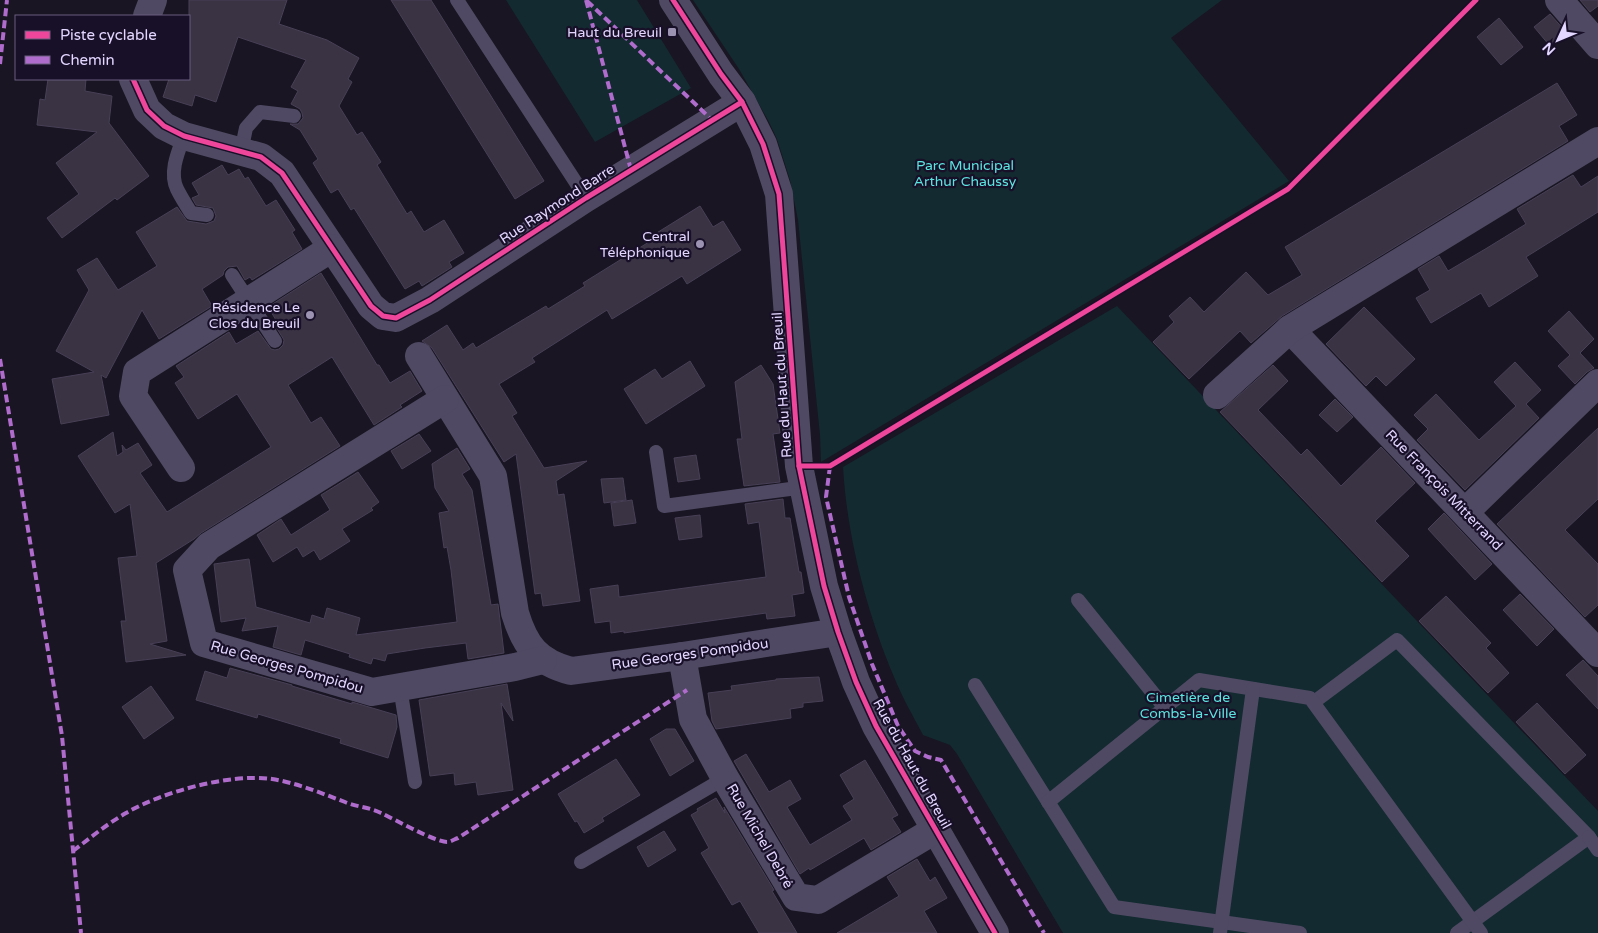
<svg xmlns="http://www.w3.org/2000/svg" width="1598" height="933" font-family="'Varela Round',sans-serif">
  <rect width="100%" height="100%" fill="#191522"/>
  <g fill="#122a30">
    <polygon points="506,0 637,0 691,88 595,142"/>
    <polygon points="693,0 1222,0 1171,38 1289,181 821,462 820,435 798,220 790,180 777,139 768,120 739,69"/>
    <path d="M1117,306L1598,811V933H1063L957,754L950,745L923,735C913,716 902,697 894,677C867,613 847,537 843,467Z"/>
  </g>
  <g fill="#393344" stroke="#484056">
    <polygon points="189,0 287,0 279,24 327,40 359,58 348,79 352,82 339,106 357,135 362,132 381,162 377,165 407,214 411,211 424,232 444,220 464,253 449,262 452,267 422,286 419,281 405,289 354,208 351,210 338,189 331,193 313,163 318,159 300,130 290,124 298,124 303,118 302,113 300,109 291,104 298,91 291,87 306,60 238,37 216,102 195,95 192,106 163,97 169,79 189,79"/>
    <polygon points="391,0 431,0 544,181 515,199"/>
    <polygon points="1580,0 1598,0 1598,6 1590,12"/>
    <polygon points="1550,14 1566,32 1550,46 1534,27"/>
    <polygon points="1499,18 1523,47 1501,65 1477,37"/>
    <polygon points="48,79 86,79 85,91 112,96 109,123 149,176 117,200 115,198 62,238 47,218 79,194 56,163 97,132 37,125 40,99 45,100"/>
    <polygon points="1557,83 1577,115 1559,126 1568,141 1282,316 1251,343 1240,331 1189,379 1153,342 1174,322 1169,316 1190,297 1204,312 1246,272 1268,295 1302,275 1285,247"/>
    <polygon points="222,165 228,175 239,169 245,179 248,177 266,206 276,200 295,230 292,232 302,249 252,280 250,277 245,280 237,266 228,267 224,271 223,275 202,289 212,306 159,339 142,310 106,378 101,375 109,415 61,424 52,379 94,372 56,351 89,290 77,270 97,258 118,290 157,266 136,232 177,207 187,221 206,224 214,221 216,216 213,208 196,205 192,198 199,195 192,183"/>
    <polygon points="1573,175 1581,187 1598,176 1598,212 1526,257 1538,276 1489,307 1481,293 1431,323 1416,298 1430,290 1418,269 1439,256 1448,271 1487,248 1526,224 1517,209"/>
    <polygon points="700,206 713,227 723,221 741,250 687,284 682,276 612,319 607,310 532,358 535,362 499,384 517,413 512,416 544,468 587,461 556,481 558,495 564,494 580,601 543,606 541,593 535,594 516,454 504,462 432,348 422,341 447,325 463,350 473,343 476,348 546,306 548,309 585,286 583,283 657,237 655,234"/>
    <polygon points="321,273 377,365 379,365 390,383 410,371 422,391 400,405 402,407 374,425 332,357 288,385 311,423 321,417 340,446 201,533 194,539 156,563 167,641 150,644 186,655 126,662 121,621 126,621 118,558 137,556 130,504 115,513 78,456 113,432 117,456 123,452 122,445 126,450 138,443 152,465 140,473 167,512 271,447 237,394 198,419 175,383 184,377 176,366 229,332 236,344 258,331 271,349 275,350 279,349 283,345 284,340 273,322 276,320 268,307"/>
    <polygon points="1364,307 1415,359 1386,386 1376,376 1366,386 1326,344"/>
    <polygon points="1569,311 1594,339 1580,353 1594,368 1587,372 1575,384 1558,366 1570,355 1548,331"/>
    <polygon points="690,361 705,386 646,424 624,389 655,369 662,379"/>
    <polygon points="1515,362 1541,390 1526,404 1539,418 1465,490 1417,440 1428,429 1414,415 1436,394 1479,440 1516,406 1494,382"/>
    <polygon points="761,365 773,384 780,433 773,434 780,482 744,486 737,439 742,439 735,382"/>
    <polygon points="1273,365 1288,381 1258,410 1301,455 1307,449 1341,486 1381,447 1415,483 1375,521 1409,556 1382,582 1220,412"/>
    <polygon points="1335,399 1353,417 1337,432 1319,415"/>
    <polygon points="1598,428 1598,499 1565,530 1598,564 1598,605 1585,617 1497,524"/>
    <polygon points="419,434 431,451 402,469 391,451"/>
    <polygon points="457,448 470,469 462,474 472,490 491,605 498,604 504,653 468,659 466,643 425,648 387,654 385,661 373,658 371,664 349,657 350,654 305,640 301,655 273,647 278,626 242,631 246,618 221,622 214,564 249,559 256,607 310,623 312,615 324,619 327,608 360,618 356,635 457,622 451,570 447,547 444,548 439,513 449,511 435,488 432,464"/>
    <polygon points="696,455 700,479 678,482 674,458"/>
    <polygon points="358,472 379,502 371,508 373,510 342,529 350,541 320,560 314,550 303,557 297,547 273,562 257,535 281,519 291,535 330,510 321,495"/>
    <polygon points="623,478 626,500 604,503 601,479"/>
    <polygon points="783,499 785,518 790,518 799,572 801,572 804,593 792,595 795,616 767,619 766,613 624,633 624,631 611,633 610,621 595,623 590,589 618,585 619,597 766,577 759,522 748,524 745,504"/>
    <polygon points="632,500 636,523 614,526 611,503"/>
    <polygon points="1444,513 1492,564 1475,580 1428,529"/>
    <polygon points="700,515 702,537 679,540 675,518"/>
    <polygon points="1520,594 1554,629 1537,646 1503,610"/>
    <polygon points="1446,596 1491,643 1486,648 1509,673 1488,693 1419,621"/>
    <polygon points="1583,660 1598,676 1598,709 1566,675"/>
    <polygon points="230,668 292,685 292,686 352,704 352,702 396,715 397,727 388,758 340,743 341,739 258,714 257,718 196,700 205,671 227,678"/>
    <polygon points="819,677 823,701 803,703 803,707 790,709 791,718 716,729 712,721 708,693 732,690 731,686 776,680 776,679"/>
    <polygon points="507,684 513,721 501,703 513,790 478,795 476,782 455,785 454,773 430,776 419,700"/>
    <polygon points="151,686 174,718 144,739 122,707"/>
    <polygon points="1537,703 1586,755 1565,774 1516,722"/>
    <polygon points="666,729 675,729 694,761 670,776 650,739"/>
    <polygon points="746,754 769,792 790,780 801,799 787,807 810,845 852,820 843,806 854,799 840,775 865,760 898,815 892,818 901,832 871,850 864,838 810,870 809,868 800,874 734,761"/>
    <polygon points="616,759 640,795 602,818 604,821 584,833 577,821 575,822 558,794"/>
    <polygon points="716,798 725,813 724,807 774,890 772,891 797,933 759,933 740,901 732,905 701,853 709,848 691,815 698,811 697,809"/>
    <polygon points="664,831 676,850 648,867 637,847"/>
    <polygon points="917,859 930,881 935,877 947,898 924,911 937,933 837,933 899,896 887,877"/>
  </g>
  <g fill="none" stroke-linecap="round" stroke-linejoin="round">
    <g stroke="#4f4963" stroke-width="14">
      <polyline points="457,0 586,198"/>
      <path d="M184,136C178,152 169,172 177,189C181,197 186,205 191,213L207,215"/>
      <polyline points="241,152 246,128 260,112 294,116"/>
      <polyline points="232,275 275,341"/>
      <polyline points="656,452 664,506 805,487"/>
      <polyline points="1078,600 1165,708"/>
      <polyline points="975,685 1114,907 1300,933"/>
      <polyline points="400,687 415,782"/>
      <polyline points="1314,702 1397,640 1589,837 1457,933"/>
      <polyline points="1048,802 1199,680 1310,698 1481,933"/>
      <polyline points="1589,837 1598,850"/>
      <polyline points="581,862 725,778"/>
      <polyline points="1220,933 1253,689"/>
    </g>
    <g stroke="#4f4963" stroke-width="28">
      <polyline points="673,0 721,74 742,102 763,144 779,194 799,466 824,586 838,632 856,682 876,726 995,933"/>
      <polyline points="1559,0 1598,45"/>
      <polyline points="147,16 153,0"/>
      <polyline points="133,79 147,110 164,126 184,136 261,157 282,173 371,306 383,316 396,318 430,300 586,198 742,102"/>
      <polyline points="1290,329 1598,653"/>
      <path d="M419,356L493,476L515,613C525,646 537,662 571,671L682,656L838,632"/>
      <polyline points="1217,395 1290,329 1598,141"/>
      <polyline points="445,399 209,546 187,570 204,643 372,692 515,667 543,660"/>
      <polyline points="181,468 133,396 137,372 332,248"/>
      <polyline points="1465,512 1598,383"/>
      <polyline points="682,656 693,719 725,778 796,897 818,900 935,830"/>
    </g>
    <g stroke="#b06ccc" stroke-width="4" stroke-dasharray="8 4" stroke-linecap="butt">
      <polyline points="586,0 631,170"/>
      <polyline points="587,1 712,120"/>
      <polyline points="0,64 7,0"/>
      <polyline points="0,359 62,736 81,933"/>
      <polyline points="830,466 826,497 849,597 872,664 898,726 915,751 928,757 941,760 1044,933"/>
      <path d="M73,851C90,838 107,824 126,813C162,792 230,773 272,779C297,783 321,793 345,802C357,807 369,807 381,813C394,819 435,842 447,842C450,842 455,839 458,838L687,690"/>
    </g>
    <g stroke="#180f28" stroke-width="8">
      <g id="cycleway">
        <polyline points="673,0 721,74 742,102 763,144 779,194 799,466 824,586 838,632 856,682 876,726 995,933"/>
        <polyline points="133,79 147,110 164,126 184,136 261,157 282,173 371,306 383,316 396,318 430,300 586,198 742,102"/>
        <polyline points="799,466 830,466 1288,189 1476,0"/>
      </g>
    </g>
    <use href="#cycleway" stroke="#ed469a" stroke-width="5"/>
  </g>
  <g fill="#9c92b2" stroke="#180f28" stroke-width="2">
    <rect x="667" y="27" width="10" height="10" rx="2.5"/>
    <circle cx="700" cy="244" r="5"/>
    <circle cx="310" cy="315" r="5"/>
  </g>
  <g text-anchor="middle" dominant-baseline="central" stroke-width="4.5" stroke-linejoin="round" paint-order="stroke">
    <g font-size="14" fill="#e3d6ff" stroke="#180f28" text-anchor="end">
      <text x="662" y="32">Haut du Breuil</text>
      <text x="690" y="236">Central<tspan x="690" dy="16">Téléphonique</tspan></text>
      <text x="300" y="307">Résidence Le<tspan x="300" dy="16">Clos du Breuil</tspan></text>
    </g>
    <g font-size="14" fill="#5be5e0" stroke="#180f28">
      <text x="965" y="165">Parc Municipal<tspan x="965" dy="16">Arthur Chaussy</tspan></text>
      <text x="1188" y="697">Cimetière de<tspan x="1188" dy="16">Combs-la-Ville</tspan></text>
    </g>
    <g font-size="14" fill="#e3d6ff" stroke="#180f28">
      <text transform="translate(557 204) rotate(-33)">Rue Raymond Barre</text>
      <text transform="translate(782 385) rotate(-94)">Rue du Haut du Breuil</text>
      <text transform="translate(1444 490) rotate(46)">Rue François Mitterrand</text>
      <text transform="translate(690 654) rotate(-8)">Rue Georges Pompidou</text>
      <text transform="translate(287 667) rotate(16)">Rue Georges Pompidou</text>
      <text transform="translate(912 764) rotate(61)">Rue du Haut du Breuil</text>
      <text transform="translate(760 836) rotate(60)">Rue Michel Debré</text>
    </g>
  </g>
  <rect x="15" y="15" width="175" height="65" fill="#180f28" stroke="#695f7e"/>
  <rect x="25" y="31" width="25" height="8" fill="#ed469a" stroke="#695f7e"/>
  <text x="60" y="40" font-size="15" fill="#e3d6ff">Piste cyclable</text>
  <rect x="25" y="56" width="25" height="8" fill="#b06ccc" stroke="#695f7e"/>
  <text x="60" y="65" font-size="15" fill="#e3d6ff">Chemin</text>
  <g transform="translate(1558 40) rotate(226)" stroke="#180f28" stroke-width="4" paint-order="stroke">
  <path d="M0-4L9 19L0 12L-9 19Z" fill="#e3d6ff"/>
  <text y="-8" font-size="14" font-weight="bold" text-anchor="middle" fill="#e3d6ff">N</text>
  </g>
</svg>
